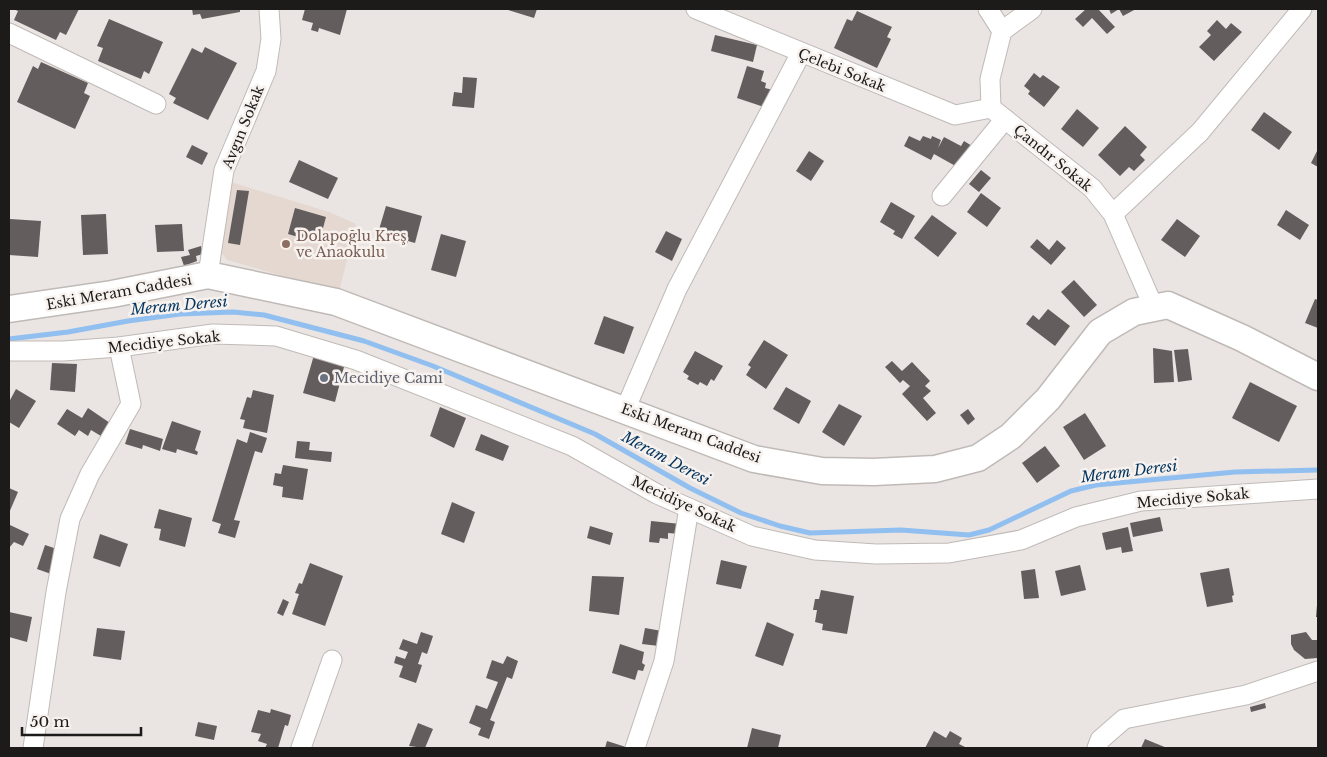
<svg xmlns="http://www.w3.org/2000/svg" width="1327" height="757" font-family="'Libre Baskerville',serif">
  <rect width="100%" height="100%" fill="#eae5e2"/>
  <polygon fill="#e5d8d1" points="231,182 329,212 356,224 339,292 227,260 220,251"/>
  <g fill="none" stroke-linecap="round" stroke-linejoin="round">
    <polyline stroke="#91bfef" stroke-width="5" points="9,339 68,332 128,321 180,314 233,312 264,315 364,341 433,366 595,434 690,488 741,513 780,526 810,533 901,530 969,535 989,530 1071,491 1096,485 1235,472 1318,470"/>
  </g>
  <g fill="#635d5d">
    <polygon points="13,9 79,9 66,35 60,32 56,40 14,20 18,11"/>
    <polygon points="192,9 240,9 240,12 202,19 200,14 193,15"/>
    <polygon points="305,9 347,9 340,35 319,28 318,32 311,30 313,23 302,20"/>
    <polygon points="505,9 537,9 534,18"/>
    <polygon points="1086,9 1098,9 1115,27 1107,34 1092,18 1083,27 1075,19"/>
    <polygon points="1109,9 1136,9 1123,16 1119,9 1111,14"/>
    <polygon points="857,11 892,27 887,37 891,39 877,68 834,48 847,19 852,21"/>
    <polygon points="109,19 163,42 149,74 144,71 141,79 98,61 103,48 97,46"/>
    <polygon points="1217,20 1226,29 1231,23 1242,32 1214,61 1199,47 1211,35 1207,31"/>
    <polygon points="715,35 757,45 753,62 711,51"/>
    <polygon points="205,47 237,63 208,120 173,103 176,98 169,94 192,48 202,53"/>
    <polygon points="41,62 88,83 84,93 90,96 75,129 17,102 33,66 38,69"/>
    <polygon points="747,66 764,71 761,81 766,83 765,88 773,90 767,108 737,98"/>
    <polygon points="1034,73 1040,78 1043,75 1060,87 1044,107 1028,94 1030,91 1024,86"/>
    <polygon points="463,77 477,78 474,108 452,106 454,92 462,93"/>
    <polygon points="1077,109 1099,128 1083,147 1061,129"/>
    <polygon points="1264,112 1292,132 1279,150 1251,130"/>
    <polygon points="1125,126 1147,147 1140,155 1145,160 1134,171 1129,167 1120,176 1098,155"/>
    <polygon points="909,136 920,141 923,136 931,139 932,136 941,140 938,148 944,137 961,146 964,141 972,146 959,168 934,154 931,160 904,146"/>
    <polygon points="192,145 208,153 202,165 186,157"/>
    <polygon points="1318,149 1318,167 1311,163"/>
    <polygon points="809,151 824,161 811,181 796,171"/>
    <polygon points="299,160 338,178 328,199 289,182"/>
    <polygon points="981,170 991,178 979,192 969,184"/>
    <polygon points="237,190 249,191 240,245 228,243"/>
    <polygon points="981,193 1001,208 987,227 967,212"/>
    <polygon points="891,202 915,216 902,239 893,234 895,231 880,222"/>
    <polygon points="386,206 422,216 415,243 408,241 407,245 385,239 386,235 378,233"/>
    <polygon points="295,208 326,217 319,243 288,234"/>
    <polygon points="1286,210 1309,225 1300,240 1277,225"/>
    <polygon points="106,214 108,254 83,255 81,215"/>
    <polygon points="932,215 957,233 938,257 914,238"/>
    <polygon points="10,219 41,221 38,257 9,255"/>
    <polygon points="1177,219 1200,236 1185,257 1161,240"/>
    <polygon points="182,224 184,251 157,252 155,225"/>
    <polygon points="666,231 682,239 672,261 655,252"/>
    <polygon points="441,234 466,241 456,277 431,270"/>
    <polygon points="1037,239 1049,250 1057,240 1066,248 1051,265 1030,247"/>
    <polygon points="201,246 203,254 196,256 197,261 184,266 181,257 190,255 188,250"/>
    <polygon points="1074,280 1097,305 1084,317 1061,292"/>
    <polygon points="1315,299 1318,300 1318,328 1305,323"/>
    <polygon points="1048,309 1070,326 1055,346 1026,324 1033,315 1039,320"/>
    <polygon points="604,316 634,327 624,354 594,344"/>
    <polygon points="764,340 788,355 766,389 746,375 751,367 748,365"/>
    <polygon points="1153,348 1172,351 1174,382 1154,383"/>
    <polygon points="1188,349 1192,380 1178,382 1174,350"/>
    <polygon points="695,351 723,366 714,381 711,379 707,386 700,382 698,385 687,379 689,376 683,372"/>
    <polygon points="314,355 345,363 335,402 303,393"/>
    <polygon points="892,361 902,371 912,362 930,381 925,386 931,391 923,398 936,413 927,421 902,394 910,386 903,380 900,383 885,367"/>
    <polygon points="52,363 77,364 75,392 50,390"/>
    <polygon points="1250,382 1297,406 1279,442 1232,418"/>
    <polygon points="786,387 811,401 799,424 773,409"/>
    <polygon points="16,389 36,401 19,428 9,422 9,402"/>
    <polygon points="253,390 274,395 267,433 243,428 245,420 240,419 247,397 251,398"/>
    <polygon points="839,404 862,416 844,446 822,432"/>
    <polygon points="440,407 466,418 454,448 430,436"/>
    <polygon points="88,408 110,423 101,436 91,430 88,436 79,430 75,436 57,424 67,409 82,418"/>
    <polygon points="968,409 975,419 968,425 960,415"/>
    <polygon points="1085,413 1106,446 1084,460 1063,427"/>
    <polygon points="172,421 201,431 195,450 198,452 197,455 177,449 176,453 162,449"/>
    <polygon points="130,429 163,439 160,451 143,445 142,449 125,444"/>
    <polygon points="250,432 267,438 262,453 255,451 234,520 240,521 235,538 218,533 221,524 212,521 237,439 247,443"/>
    <polygon points="481,434 509,446 503,461 475,450"/>
    <polygon points="297,441 310,442 309,450 332,452 331,462 295,458"/>
    <polygon points="1045,446 1060,466 1037,483 1022,463"/>
    <polygon points="283,465 308,469 303,500 282,497 283,487 273,485 275,473 281,474"/>
    <polygon points="9,488 18,492 9,513"/>
    <polygon points="452,502 475,512 464,543 441,534"/>
    <polygon points="159,509 192,518 185,547 159,540 161,529 154,528"/>
    <polygon points="1160,517 1163,531 1133,537 1130,523"/>
    <polygon points="651,521 681,524 680,534 668,533 668,539 660,538 659,543 649,542"/>
    <polygon points="10,525 29,534 23,546 14,542 9,548"/>
    <polygon points="590,526 613,533 610,545 587,538"/>
    <polygon points="1128,527 1133,551 1122,553 1121,547 1106,550 1102,533"/>
    <polygon points="100,534 128,544 120,567 93,558"/>
    <polygon points="45,545 63,551 54,575 37,569"/>
    <polygon points="721,560 747,566 741,589 716,584"/>
    <polygon points="310,563 343,576 325,626 292,614 299,594 295,593 299,583 302,584"/>
    <polygon points="1080,565 1086,590 1061,596 1055,571"/>
    <polygon points="1229,568 1234,595 1232,596 1233,602 1207,607 1200,573"/>
    <polygon points="1035,569 1039,598 1024,599 1021,571"/>
    <polygon points="592,576 624,577 619,615 589,611"/>
    <polygon points="821,590 854,596 847,634 822,630 823,624 815,622 817,610 813,610 815,599 819,599"/>
    <polygon points="283,599 289,602 283,616 277,613"/>
    <polygon points="1317,605 1318,605 1318,617 1316,617"/>
    <polygon points="9,612 32,617 27,642 9,637"/>
    <polygon points="767,622 794,634 783,666 755,656"/>
    <polygon points="97,628 125,631 121,660 93,656"/>
    <polygon points="645,628 662,631 659,646 642,644"/>
    <polygon points="421,632 433,636 427,654 422,652 418,664 422,665 416,683 399,677 403,666 394,663 396,656 405,659 408,652 399,649 403,639 417,644"/>
    <polygon points="1306,632 1312,640 1318,640 1318,658 1305,659 1294,650 1291,644 1291,635"/>
    <polygon points="620,644 644,652 642,663 645,665 643,671 638,670 635,680 612,673"/>
    <polygon points="507,656 518,661 512,679 507,677 490,720 495,722 489,739 478,735 481,728 469,723 476,705 487,709 498,682 486,678 492,660 503,664"/>
    <polygon points="1265,703 1266,708 1251,712 1250,707"/>
    <polygon points="271,709 291,715 288,726 285,725 278,748 265,748 267,744 258,741 261,734 251,732 258,710 270,713"/>
    <polygon points="198,722 217,726 214,740 195,736"/>
    <polygon points="418,723 433,729 425,748 409,746"/>
    <polygon points="752,728 781,735 778,748 747,748"/>
    <polygon points="934,731 946,738 950,731 962,738 959,744 967,748 925,748"/>
    <polygon points="1145,739 1167,748 1141,748"/>
    <polygon points="607,741 629,748 605,748"/>
  </g>
  <g fill="none" stroke-linecap="round" stroke-linejoin="round">
    <g stroke="#c0bab7" stroke-width="21">
      <g id="street">
        <polyline points="696,9 955,115 991,108"/>
        <polyline points="988,9 1002,31 990,79 991,108 1092,188 1113,214 1154,308"/>
        <polyline points="1002,31 1032,9"/>
        <polyline points="9,33 156,104"/>
        <polyline points="942,196 1005,119"/>
        <polyline points="1113,214 1200,132 1302,9"/>
        <polyline points="208,275 224,170 266,71 271,39 269,9"/>
        <polyline points="9,351 63,351 119,347 213,334 276,336 356,360 572,446 657,494 752,536 815,550 876,554 949,553 1021,540 1076,517 1141,501 1318,489"/>
        <polyline points="625,410 677,289 801,53"/>
        <polyline points="33,748 56,592 70,519 90,474 131,404 119,347"/>
        <polyline points="301,748 332,660"/>
        <polyline points="635,748 664,661 689,508"/>
        <polyline points="1097,748 1100,740 1124,719 1246,695 1318,671"/>
      </g>
    </g>
    <g stroke="#c0bab7" stroke-width="29">
      <polyline id="secondary" points="9,309 112,294 208,275 336,302 754,459 822,471 874,472 935,469 978,458 1011,436 1048,399 1100,332 1134,312 1168,305 1242,338 1318,377"/>
    </g>
    <use href="#street" stroke="#fff" stroke-width="19"/>
    <use href="#secondary" stroke="#fff" stroke-width="26"/>
  </g>
  <circle fill="#8d6e63" stroke="#f8f2ef" stroke-width="2" cx="286" cy="244" r="5"/>
  <circle fill="#6b7280" stroke="#f8f2ef" stroke-width="2" cx="324" cy="378" r="5"/>
  <g text-anchor="middle" dominant-baseline="central" stroke-width="5" stroke-linejoin="round" paint-order="stroke">
    <g font-size="14" fill="#1d1b1a" stroke="#f8f2ef">
      <text transform="translate(842 70) rotate(22)">Çelebi Sokak</text>
      <text transform="translate(243 127) rotate(-68)">Avgın Sokak</text>
      <text transform="translate(1053 158) rotate(39)">Çandır Sokak</text>
      <text transform="translate(119 292) rotate(-10)">Eski Meram Caddesi</text>
      <text transform="translate(164 342) rotate(-6)">Mecidiye Sokak</text>
      <text transform="translate(691 433) rotate(20)">Eski Meram Caddesi</text>
      <text transform="translate(1193 498) rotate(-5)">Mecidiye Sokak</text>
      <text transform="translate(684 504) rotate(25)">Mecidiye Sokak</text>
    </g>
    <g font-size="14" fill="#785e54" stroke="#f8f2ef" text-anchor="start">
      <text x="296" y="236">Dolapoğlu Kreş<tspan x="296" dy="16">ve Anaokulu</tspan></text>
    </g>
    <g font-size="14" fill="#5b616d" stroke="#f8f2ef" text-anchor="start">
      <text x="334" y="378">Mecidiye Cami</text>
    </g>
    <g font-size="15" font-style="italic" fill="#00345f" stroke="#f8f2ef">
      <text transform="translate(179 305) rotate(-5)">Meram Deresi</text>
      <text transform="translate(666 458) rotate(28)">Meram Deresi</text>
      <text transform="translate(1129 471) rotate(-7)">Meram Deresi</text>
    </g>
  </g>
  <rect width="1327" height="757" fill="none" stroke="#1d1b1a" stroke-width="20"/>
  <path d="M22 727v8h119v-8" fill="none" stroke="#1d1b1a" stroke-width="2.5"/>
  <text x="30" y="727" font-size="15" fill="#1d1b1a" stroke="#f8f2ef" stroke-width="4" paint-order="stroke">50 m</text>
</svg>
